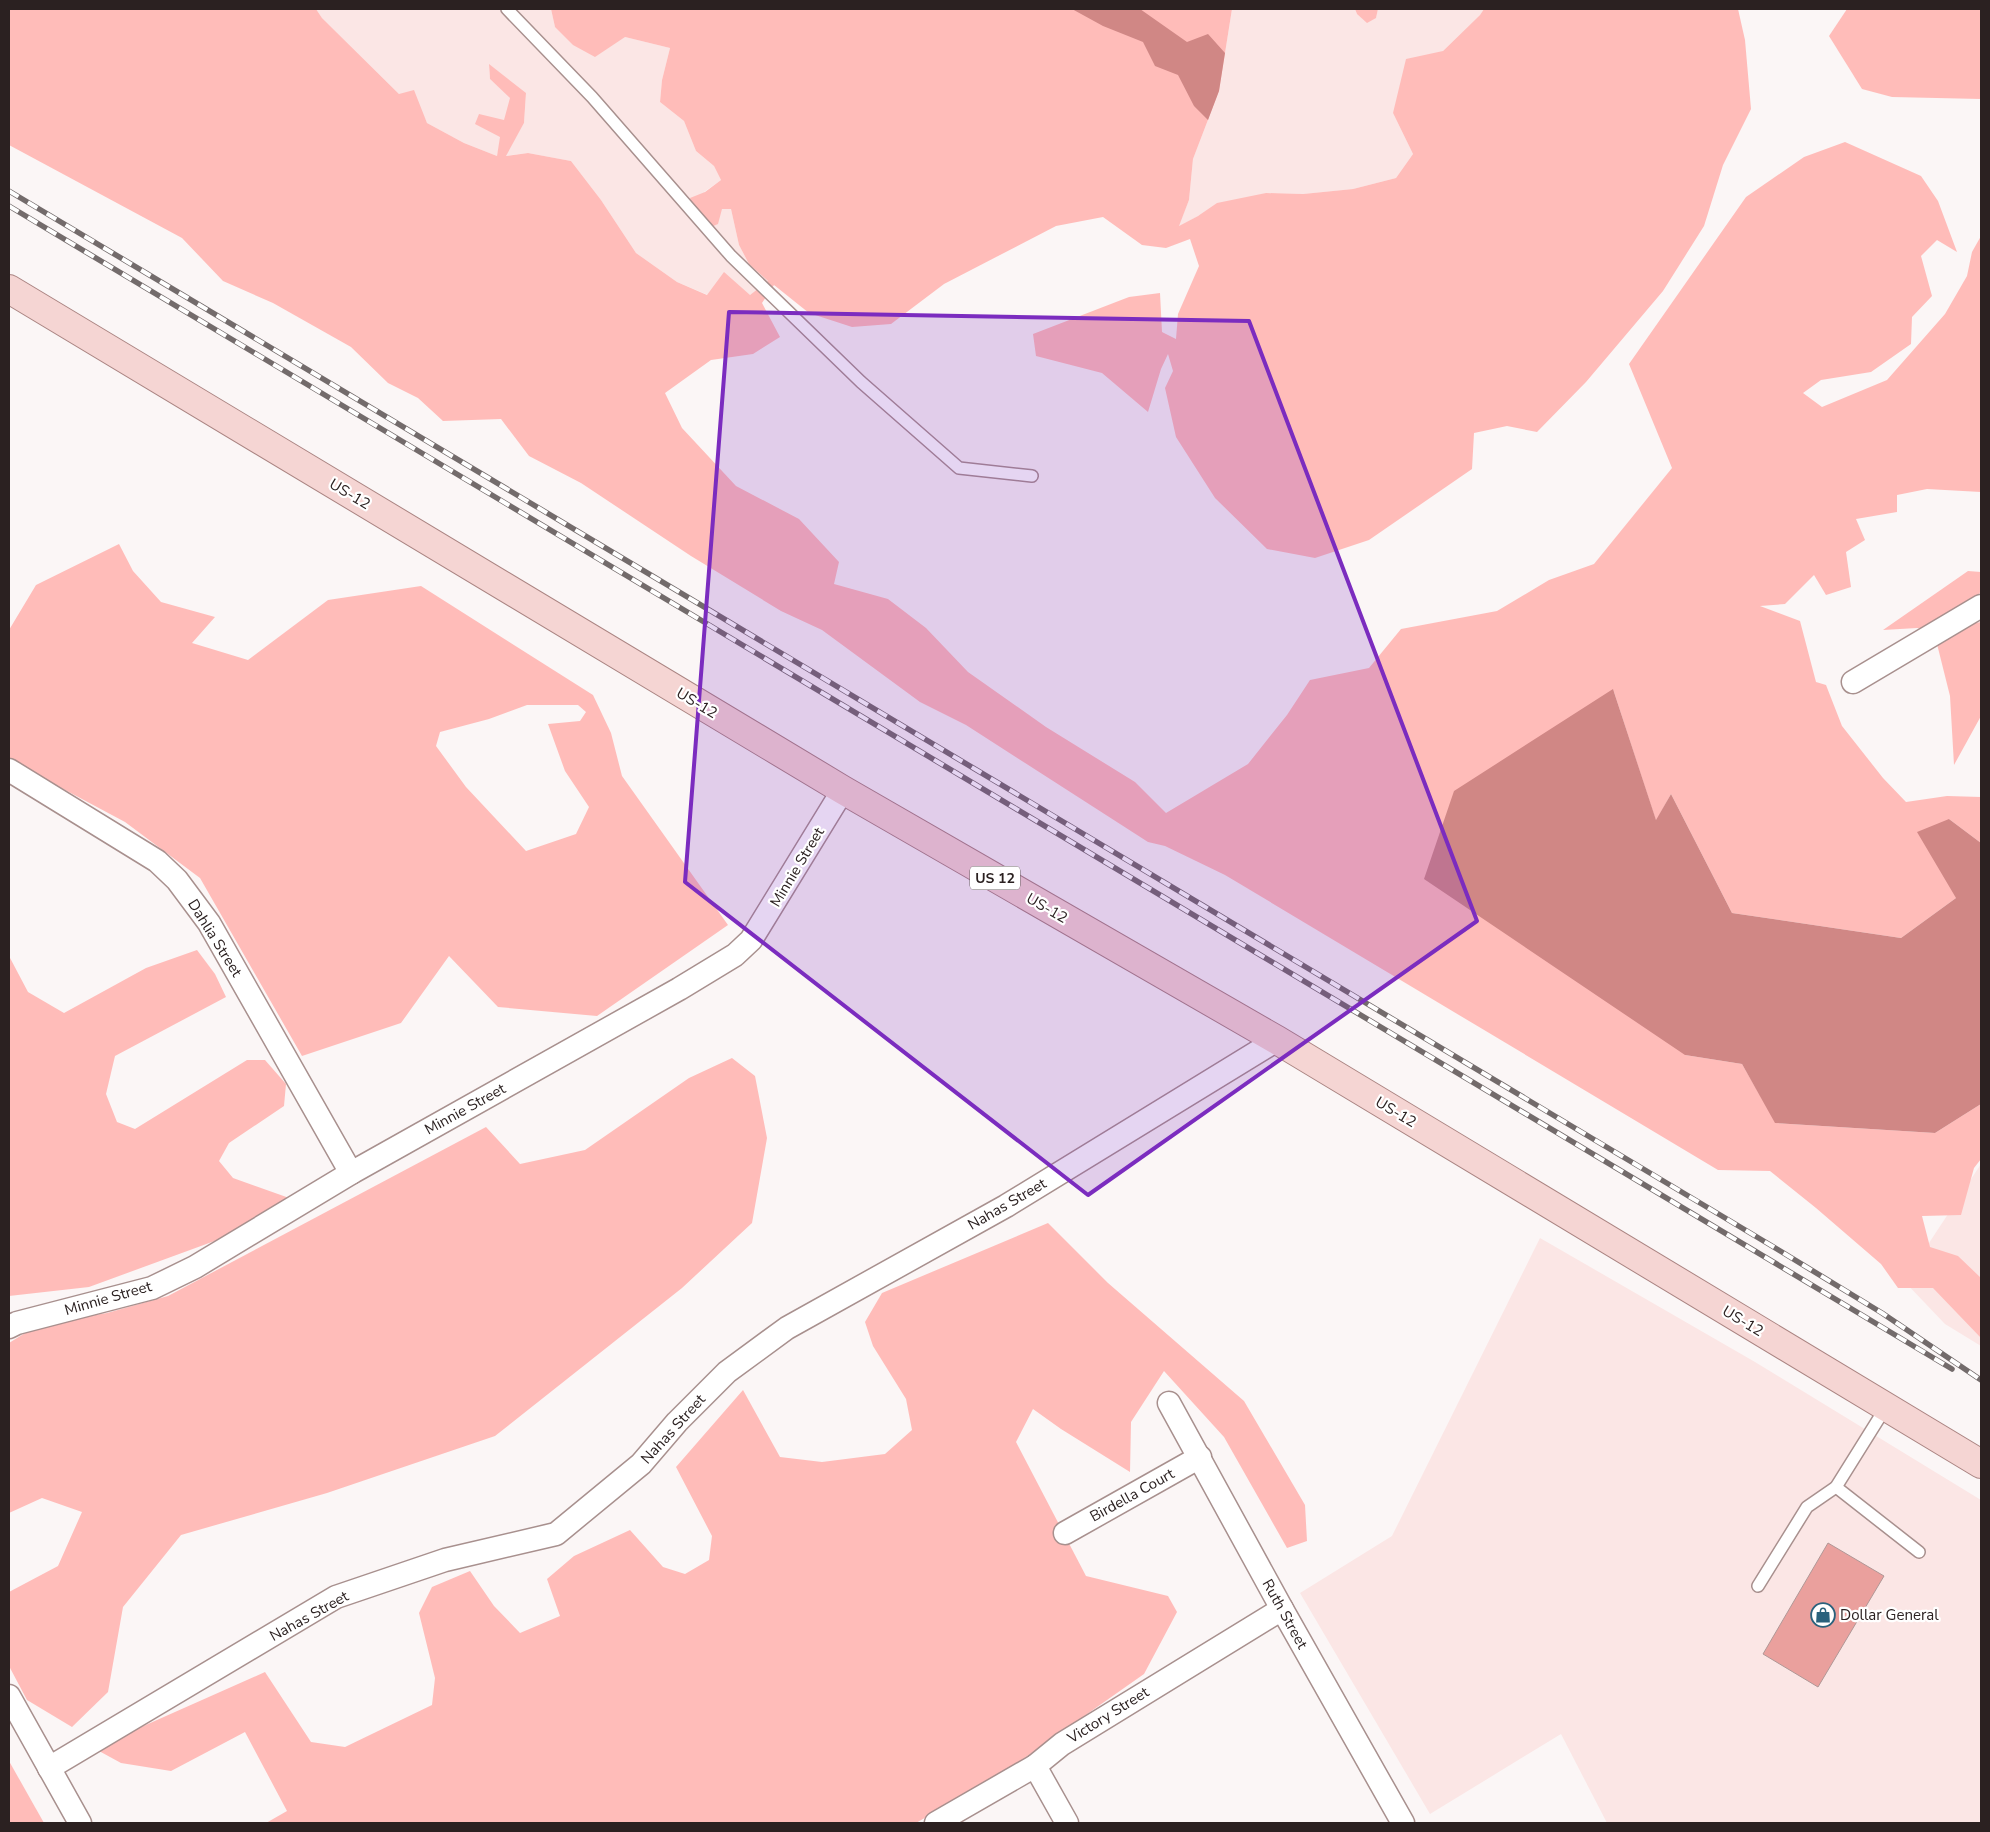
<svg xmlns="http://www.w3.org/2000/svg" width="1990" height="1832" font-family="'Nunito Sans',sans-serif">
  <rect width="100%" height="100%" fill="#fbf6f6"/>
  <g fill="#fbe6e5">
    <polygon points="316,9 551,9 555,27 625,37 670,48 662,80 660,102 684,121 696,151 714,166 721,180 704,192 722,209 731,209 739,245 749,264 768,281 750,295 708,295 677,282 636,253 601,200 571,161 528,153 505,156 524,123 526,94 489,65 490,79 511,97 497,156 464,143 427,123 420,108 399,94 322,18"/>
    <polygon points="1232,9 1355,9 1357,14 1376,18 1378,9 1484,9 1480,15 1443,51 1393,113 1413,154 1396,178 1353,189 1303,194 1266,193 1198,216 1178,227 1189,200 1193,159 1219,91"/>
    <polygon points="1981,1164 1981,1346 1945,1324 1904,1281"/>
    <polygon points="1540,1238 1755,1362 1981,1500 1981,1823 1607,1823 1561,1734 1430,1814 1300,1593 1392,1536"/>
  </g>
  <g fill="#ffbcb9" fill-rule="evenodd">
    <polygon points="9,9 316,9 322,18 399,94 414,90 427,123 464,143 497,156 500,137 475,124 479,114 504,120 510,98 490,79 489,64 526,93 524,123 506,156 528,153 571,161 601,200 636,253 677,282 707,295 724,272 750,295 768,281 749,264 739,245 731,209 722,209 718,224 702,231 690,198 705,192 721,180 714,166 696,151 684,121 660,102 662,80 670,48 625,37 595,57 573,45 555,27 551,9 1232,9 1219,91 1193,159 1189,200 1179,226 1198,216 1217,203 1266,193 1303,194 1353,189 1396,178 1413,154 1393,113 1406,59 1443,51 1480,15 1484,9 1738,9 1745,40 1751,109 1723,165 1704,226 1663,291 1586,382 1537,432 1507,426 1474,433 1472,469 1369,540 1315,558 1267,549 1215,498 1176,437 1165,388 1173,371 1168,354 1161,369 1148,412 1102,373 1036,356 1033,334 1129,297 1160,293 1162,332 1176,339 1178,314 1199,266 1190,239 1166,248 1142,245 1103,217 1056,226 944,284 891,324 852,327 809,313 774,285 762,303 780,337 753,354 711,360 665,393 682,428 736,486 799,519 839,562 834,584 888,599 926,628 968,672 1046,727 1135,782 1166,813 1248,764 1287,715 1310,680 1369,668 1401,629 1497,611 1549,580 1594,564 1672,468 1629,364 1746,197 1804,157 1845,142 1921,176 1938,201 1957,252 1937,240 1921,256 1932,296 1912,317 1911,344 1871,372 1821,380 1803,393 1822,407 1887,380 1945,314 1967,276 1972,252 1981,236 1981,492 1927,489 1897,495 1897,512 1856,519 1865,540 1846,552 1851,587 1826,595 1814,575 1785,604 1760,606 1800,621 1816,682 1826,685 1842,726 1883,778 1906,802 1947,796 1981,797 1981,843 1949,819 1956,898 1901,938 1732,913 1671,794 1656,821 1613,689 1685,1055 1742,1064 1776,1123 1935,1133 1981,1104 1981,1159 1974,1168 1961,1215 1922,1216 1930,1247 1958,1256 1981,1278 1981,1338 1933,1288 1898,1288 1881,1264 1816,1208 1770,1171 1718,1170 1225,875 1165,846 1148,842 966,725 920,702 822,630 781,611 691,556 581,483 529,456 501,419 443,421 418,398 388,383 351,347 273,303 223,281 182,238 9,145"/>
    <polygon points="1355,9 1378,9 1376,18 1367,23 1357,14"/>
    <polygon points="1847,9 1981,9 1981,99 1892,97 1862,89 1829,36"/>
    <path d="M119,544L133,571L161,602L215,617L192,643L248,660L328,600L421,586L593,695L611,733L622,776L728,925L597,1016L498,1007L449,956L401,1023L302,1056L200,878L125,822L9,760V630L36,585ZM527,705H578L586,712L580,721L548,724L565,771L589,807L576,834L526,851L466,787L436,746L440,732L489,719Z"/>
    <polygon points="1968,571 1981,572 1981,591 1958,626 1981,622 1981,716 1954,765 1950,696 1934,632 1917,628 1883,630"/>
    <polygon points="197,950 215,974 226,997 115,1056 106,1094 117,1122 135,1129 247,1060 265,1060 286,1084 284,1106 229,1143 219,1161 233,1178 292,1199 231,1235 89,1287 9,1296 9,956 28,992 64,1013 146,968"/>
    <polygon points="732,1058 755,1076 767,1138 752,1223 682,1288 495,1436 327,1493 181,1535 123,1607 108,1692 72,1727 27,1700 9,1666 9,1592 58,1566 82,1512 42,1498 9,1513 9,1343 38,1325 107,1313 168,1296 486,1127 520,1164 585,1150 689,1078"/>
    <polygon points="1048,1223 1108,1283 1244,1401 1305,1505 1307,1541 1287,1548 1224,1437 1164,1371 1131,1422 1130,1472 1061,1429 1033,1409 1016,1442 1086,1576 1168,1596 1177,1612 1144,1674 1009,1769 916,1823 266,1823 287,1811 245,1732 171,1771 121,1763 99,1751 130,1732 265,1672 311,1742 345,1747 432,1705 435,1678 419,1613 432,1587 470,1571 494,1606 520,1633 560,1616 547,1579 574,1556 630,1530 663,1567 685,1574 709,1560 712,1536 676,1467 743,1390 780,1457 822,1462 885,1454 912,1430 906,1399 873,1346 865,1322 882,1293"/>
    <polygon points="9,1761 44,1823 9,1823"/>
  </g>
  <g fill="#d08785">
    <polygon points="1072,9 1140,9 1187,42 1208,34 1225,53 1219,91 1208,120 1194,106 1178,75 1155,66 1143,42 1103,26"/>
    <polygon points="1613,689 1656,820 1671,794 1732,913 1901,938 1956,898 1917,832 1949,819 1981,843 1981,1104 1935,1133 1775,1123 1742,1064 1685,1055 1424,879 1454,791"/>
  </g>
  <polygon fill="#eaa09d" stroke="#b09796" points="1828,1543 1884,1576 1818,1687 1763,1654"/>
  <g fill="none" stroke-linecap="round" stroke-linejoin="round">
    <g stroke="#a8908e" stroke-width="14">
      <g id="lane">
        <polyline points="507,9 592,97 731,256 861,382 959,468 1032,476"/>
        <polyline points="1836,1487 1919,1552"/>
        <polyline points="1758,1586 1807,1507 1836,1487 1886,1407"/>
      </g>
    </g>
    <g stroke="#a8908e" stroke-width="25">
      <g id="street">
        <polyline points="1853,682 1981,606"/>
        <polyline points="9,770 157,861 177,880 209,923 351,1173"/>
        <polyline points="9,1327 17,1323 152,1288 195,1267 351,1173 679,989 735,955 751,940 843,790"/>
        <polyline points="1169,1403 1282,1609 1403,1823"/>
        <polyline points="1065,1533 1200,1457"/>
        <polyline points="9,1696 80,1823"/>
        <polyline points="1035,1766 1067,1823"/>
        <polyline points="49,1768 336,1597 445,1560 556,1534 641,1464 677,1422 727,1372 787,1328 1006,1206 1277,1040"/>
        <polyline points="936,1823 1035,1766 1062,1744 1282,1609"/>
      </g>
    </g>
    <g stroke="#aa8482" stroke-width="30">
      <polyline id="primary" points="9,289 843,790 1277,1040 1981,1464"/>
    </g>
    <use href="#lane" stroke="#fff" stroke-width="11"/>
    <use href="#street" stroke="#fff" stroke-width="22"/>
    <use href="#primary" stroke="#f5d5d3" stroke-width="28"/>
    <g stroke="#736b6b" stroke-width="5.5">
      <g id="rail">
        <polyline points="9,191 1772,1246 1882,1313 1981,1380"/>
        <polyline points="9,206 1952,1369"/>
      </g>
    </g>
    <use href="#rail" stroke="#fff" stroke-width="4" stroke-dasharray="11" stroke-linecap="butt"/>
  </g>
  <path fill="#7b2cbf" fill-opacity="0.2" stroke="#7b2cbf" stroke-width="4" stroke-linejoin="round" d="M729,312L1249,321L1477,921L1088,1195L685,882Z"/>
  <defs>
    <g id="shop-ring" transform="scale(1.25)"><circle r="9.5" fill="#fff" stroke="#2a617c" stroke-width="1.5"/><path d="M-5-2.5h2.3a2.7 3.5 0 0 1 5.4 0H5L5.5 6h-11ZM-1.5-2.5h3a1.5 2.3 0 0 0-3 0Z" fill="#2a617c"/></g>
  </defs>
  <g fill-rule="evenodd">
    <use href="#shop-ring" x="1823" y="1615"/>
  </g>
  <g text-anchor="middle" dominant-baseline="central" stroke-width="4.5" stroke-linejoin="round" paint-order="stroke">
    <rect fill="#fff" stroke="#6b6464" stroke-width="1" x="970" y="866.5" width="50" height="23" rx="4"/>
    <g font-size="14" font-weight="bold" fill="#2b2121">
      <text x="995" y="878">US 12</text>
    </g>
    <g font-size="15" fill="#2b2121" stroke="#fff">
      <text transform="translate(350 494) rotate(31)">US-12</text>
      <text transform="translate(697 703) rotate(31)">US-12</text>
      <text transform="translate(797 867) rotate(-59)">Minnie Street</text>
      <text transform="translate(1047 908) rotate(30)">US-12</text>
      <text transform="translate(215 938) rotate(58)">Dahlia Street</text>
      <text transform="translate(465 1109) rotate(-29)">Minnie Street</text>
      <text transform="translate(1396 1112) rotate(31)">US-12</text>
      <text transform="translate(1007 1204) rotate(-30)">Nahas Street</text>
      <text transform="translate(108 1298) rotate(-16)">Minnie Street</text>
      <text transform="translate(1743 1321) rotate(31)">US-12</text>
      <text transform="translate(673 1429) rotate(-48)">Nahas Street</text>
      <text transform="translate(1132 1495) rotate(-29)">Birdella Court</text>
      <text transform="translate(1285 1614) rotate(61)">Ruth Street</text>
      <text transform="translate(309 1616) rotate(-29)">Nahas Street</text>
      <text transform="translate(1108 1715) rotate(-32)">Victory Street</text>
    </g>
    <g font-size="15" fill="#2b2121" stroke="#fff" text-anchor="start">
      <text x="1840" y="1615">Dollar General</text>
    </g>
  </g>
  <rect width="1990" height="1832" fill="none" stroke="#2b2121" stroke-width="20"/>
</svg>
